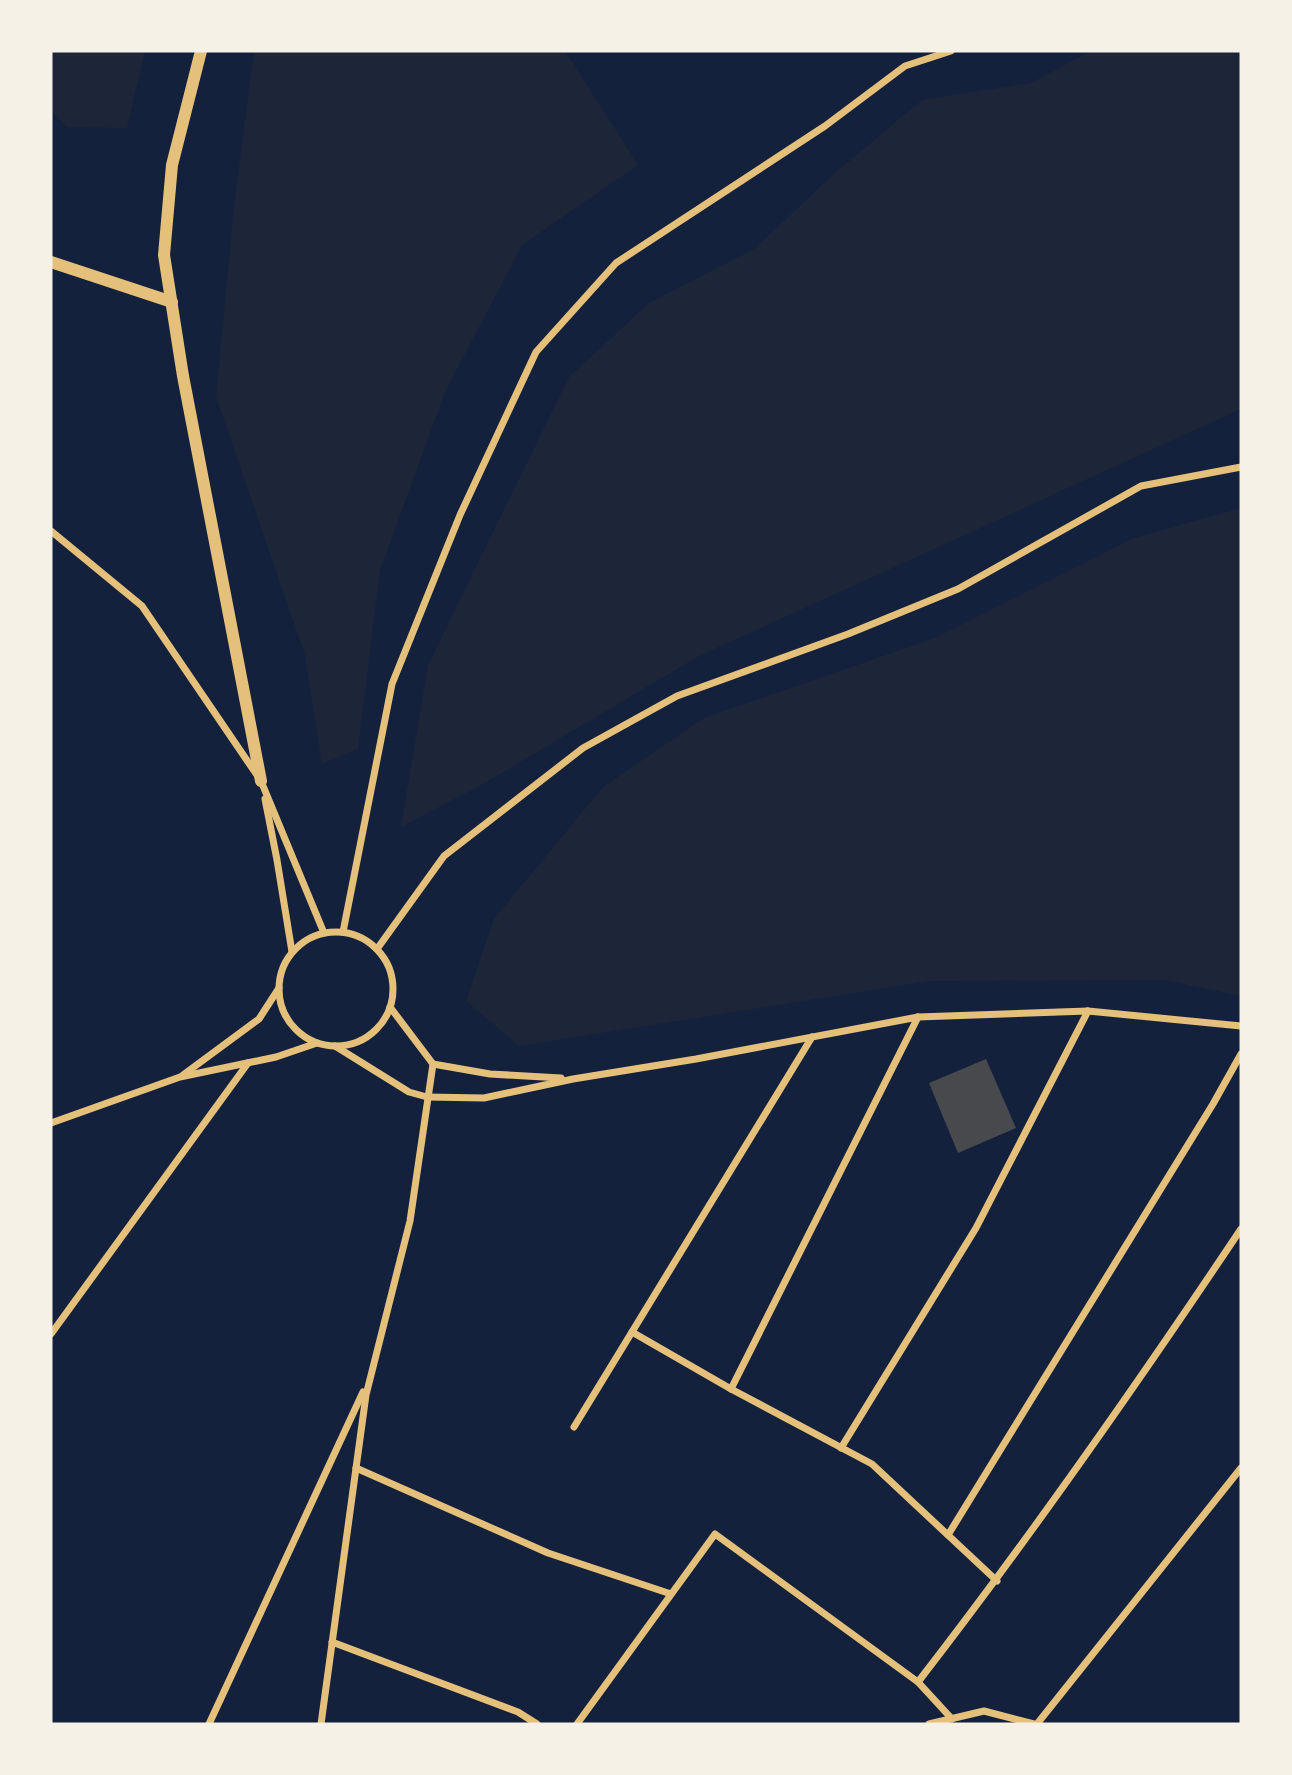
<svg xmlns="http://www.w3.org/2000/svg" width="1292" height="1775" font-family="Montserrat,sans-serif">
  <rect width="100%" height="100%" fill="#14213d"/>
  <g fill="#1d2539">
    <polygon points="51,51 145,51 127,128 67,127 51,110"/>
    <polygon points="254,51 565,51 638,165 522,245 445,392 380,570 358,749 322,764 305,655 216,397 234,207"/>
    <polygon points="1091,51 1241,51 1241,409 699,656 483,784 401,827 428,665 569,377 649,303 754,249 836,172 922,100 1031,83"/>
    <polygon points="1241,508 1241,996 1165,980 929,981 519,1046 466,1001 494,919 603,787 704,718 935,638 1134,538"/>
  </g>
  <polygon fill="#48494c" points="986,1059 1016,1128 958,1153 929,1083"/>
  <g fill="none" stroke-linecap="round" stroke-linejoin="round">
    <g stroke="#e5c07b" stroke-width="7">
      <polyline points="51,531 142,606 261,781 324,933"/>
      <polyline points="265,799 277,860 292,952"/>
      <polyline points="343,932 392,684 460,515 536,352 616,263 825,126 905,66 951,51"/>
      <circle cx="336" cy="989" r="57"/>
      <polyline points="377,949 444,856 583,748 677,696 848,634 958,589 1141,486 1241,467"/>
      <polyline points="390,1007 433,1064 490,1074 561,1078"/>
      <polyline points="335,1046 409,1092 427,1097 484,1098 573,1079 696,1059 918,1017 1088,1011 1241,1026"/>
      <polyline points="183,1075 259,1019 279,988"/>
      <polyline points="51,1123 180,1077 276,1057 317,1043"/>
      <polyline points="632,1332 731,1389 872,1464 997,1581"/>
      <polyline points="51,1334 248,1063"/>
      <polyline points="731,1389 918,1017"/>
      <polyline points="574,1427 812,1037"/>
      <polyline points="841,1448 976,1228 1088,1011"/>
      <polyline points="356,1468 548,1553 671,1594"/>
      <polyline points="948,1535 1213,1104 1241,1054"/>
      <polyline points="332,1642 518,1712 537,1724"/>
      <path d="M918,1682C1032,1535 1138,1383 1241,1229"/>
      <polyline points="209,1724 363,1392"/>
      <polyline points="321,1724 366,1395 410,1221 433,1064"/>
      <polyline points="577,1724 715,1534 918,1682 952,1719"/>
      <polyline points="929,1724 984,1711 1034,1724"/>
      <polyline points="1037,1724 1241,1468"/>
    </g>
    <g stroke="#e5c07b" stroke-width="12">
      <polyline points="201,51 172,165 164,255 183,376 261,781"/>
      <polyline points="51,262 172,302"/>
    </g>
  </g>
  <rect width="1292" height="1775" fill="none" stroke="#f6f1e7" stroke-width="105"/>
</svg>
